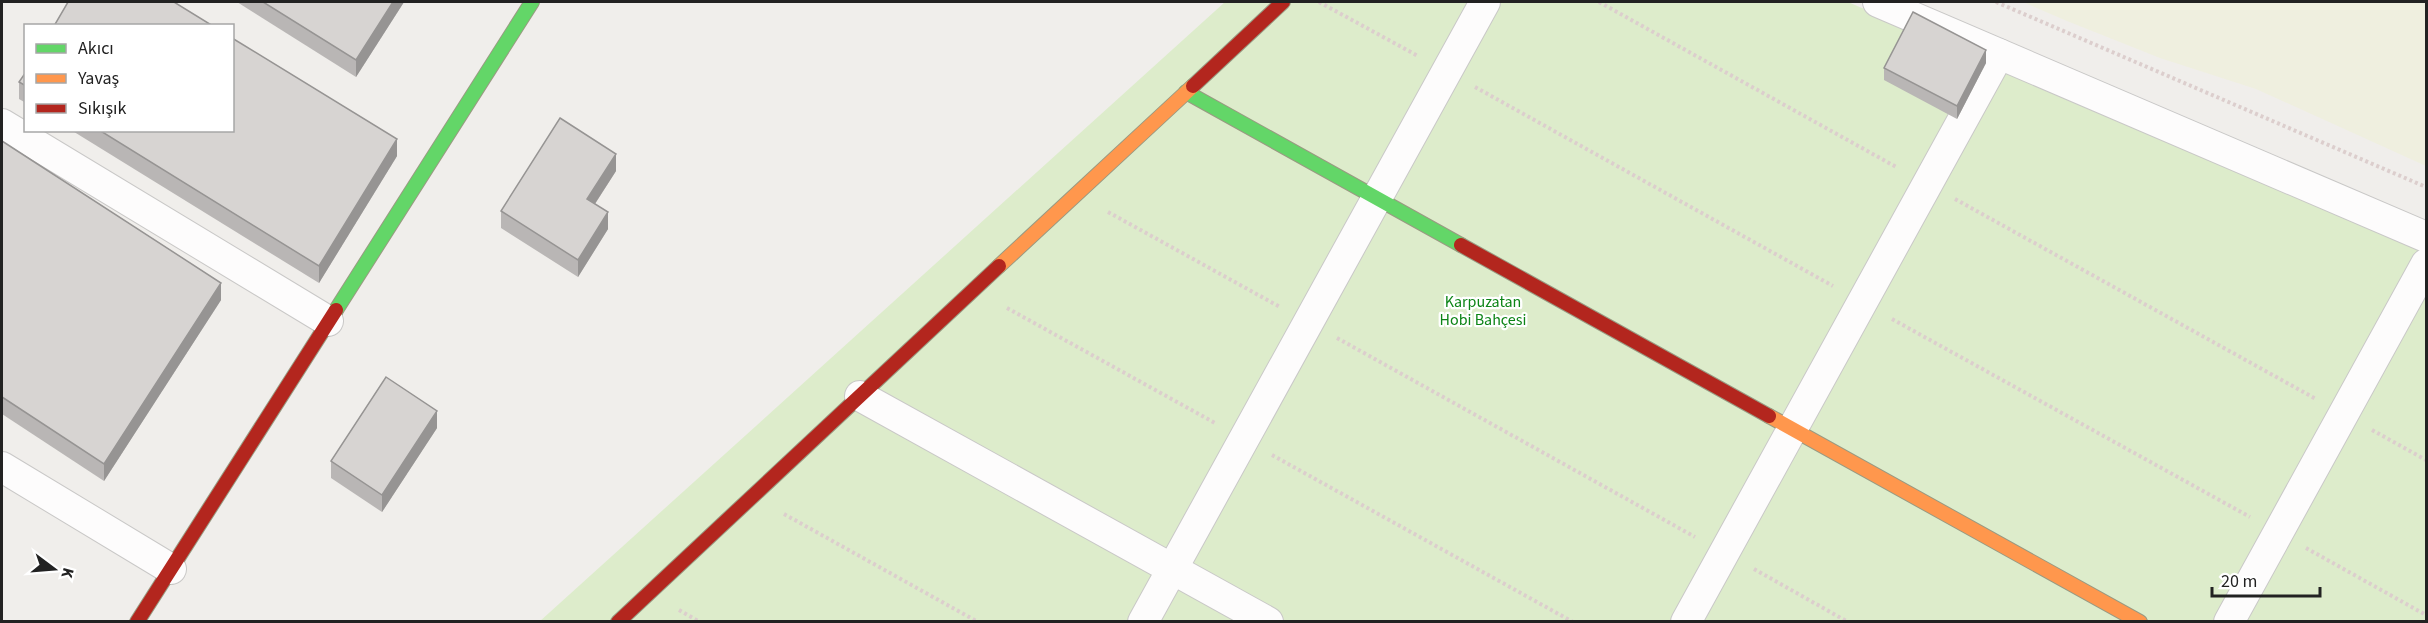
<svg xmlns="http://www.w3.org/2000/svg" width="2428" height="623" font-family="'Source Sans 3',sans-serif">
  <rect width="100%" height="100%" fill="#f0eeeb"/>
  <polygon fill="#efefdf" points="2023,2 2426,2 2426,166 2256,89 2160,58 2067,21"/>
  <polygon fill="#ddeccb" points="1225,2 1848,2 2426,251 2426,621 539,622"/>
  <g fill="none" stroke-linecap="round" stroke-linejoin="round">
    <g stroke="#c9c8c7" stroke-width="32">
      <g id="street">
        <polyline points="1878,2 2426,237"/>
        <polyline points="2,124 328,321"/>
        <polyline points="860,396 1268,622"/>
        <polyline points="2,467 171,569"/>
        <polyline points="1143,622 1485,2"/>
        <polyline points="1686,622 1999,54"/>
        <polyline points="2229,622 2426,264"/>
      </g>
    </g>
    <g stroke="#999a82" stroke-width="16">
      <g id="fast">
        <polyline points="1186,92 1461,245"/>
        <polyline points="336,310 532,2"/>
      </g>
    </g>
    <g stroke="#999a82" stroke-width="16">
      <g id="slow">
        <polyline points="999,266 1193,86"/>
        <polyline points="1769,416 2140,622"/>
      </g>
    </g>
    <g stroke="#999a82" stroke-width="16">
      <g id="jam">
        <polyline points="1193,86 1283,2"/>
        <polyline points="1461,245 1769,416"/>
        <polyline points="137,622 336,310"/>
        <polyline points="618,622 999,266"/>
      </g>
    </g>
    <g stroke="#dccecd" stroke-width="4" stroke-dasharray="3 3" stroke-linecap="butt">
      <polyline points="1319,2 1418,56"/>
      <polyline points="1599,2 1898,168"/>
      <polyline points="1996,2 2426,187"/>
      <polyline points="1475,87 1833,286"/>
      <polyline points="1955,199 2316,399"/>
      <polyline points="1108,212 1280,307"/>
      <polyline points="1007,308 1215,423"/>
      <polyline points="1892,319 2250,517"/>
      <polyline points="1337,338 1695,537"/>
      <polyline points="2372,430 2426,460"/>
      <polyline points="1272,455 1573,622"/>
      <polyline points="784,514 978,622"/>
      <polyline points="2306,548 2426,615"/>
      <polyline points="1754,569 1848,622"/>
      <polyline points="679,610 700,622"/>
    </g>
    <use href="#street" stroke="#fdfcfc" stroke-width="30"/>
    <use href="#fast" stroke="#63d668" stroke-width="14"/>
    <use href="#slow" stroke="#ff974d" stroke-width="14"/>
    <use href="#jam" stroke="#b3261e" stroke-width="14"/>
  </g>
  <g fill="#b9b6b5">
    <polygon points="237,2 404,2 356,77"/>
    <polygon points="1986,63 1957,119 1884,80 1884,68"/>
    <polygon points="26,72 26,103 19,99 19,82"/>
    <polygon points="71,130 232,130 397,156 319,283"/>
    <polygon points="2,141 221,300 104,481 2,414"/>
    <polygon points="616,171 595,204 608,229 578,277 501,228 501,211"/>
    <polygon points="437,428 382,512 331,478 331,461"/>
  </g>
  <g fill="#969493">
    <polygon points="393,2 404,2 356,77 356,60"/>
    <polygon points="1986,50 1986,63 1957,119 1957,106"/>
    <polygon points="397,139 397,156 319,283 319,266"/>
    <polygon points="616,154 616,171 587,216 587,199"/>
    <polygon points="608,212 608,229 578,277 578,260"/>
    <polygon points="221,283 221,300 104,481 104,464"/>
    <polygon points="437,411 437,428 382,512 382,495"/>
  </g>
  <g fill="#d7d4d2" stroke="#969493" stroke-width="1.5">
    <polygon points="68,2 174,2 213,26 54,26"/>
    <polygon points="263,2 393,2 356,60"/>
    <polygon points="1913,12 1986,50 1957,106 1884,68"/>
    <polygon points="232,38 397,139 319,266 99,130 232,130"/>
    <polygon points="26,72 26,86 19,82"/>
    <polygon points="560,118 616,154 587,199 608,212 578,260 501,211"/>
    <polygon points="2,141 221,283 104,464 2,397"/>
    <polygon points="386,377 437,411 382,495 331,461"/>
  </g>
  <g text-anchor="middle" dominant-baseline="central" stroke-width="4.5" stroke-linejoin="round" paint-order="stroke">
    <g font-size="16" fill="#0c8416" stroke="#fff">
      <text x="1483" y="302">Karpuzatan<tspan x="1483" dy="18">Hobi Bahçesi</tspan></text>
    </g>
  </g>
  <rect width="2428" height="623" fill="none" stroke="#222222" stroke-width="6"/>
  <rect x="24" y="24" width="210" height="108" fill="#ffffff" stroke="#a7a7a7" stroke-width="1.5"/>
  <rect x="36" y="44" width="30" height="9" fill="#63d668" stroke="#a7a7a7" stroke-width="1.5"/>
  <text x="78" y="54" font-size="18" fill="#222222">Akıcı</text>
  <rect x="36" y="74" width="30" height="9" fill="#ff974d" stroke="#a7a7a7" stroke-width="1.5"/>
  <text x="78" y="84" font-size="18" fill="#222222">Yavaş</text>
  <rect x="36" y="104" width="30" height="9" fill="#b3261e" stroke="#a7a7a7" stroke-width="1.5"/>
  <text x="78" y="114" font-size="18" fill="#222222">Sıkışık</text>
  <g transform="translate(54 569) rotate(106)" stroke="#ffffff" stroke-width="4.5" paint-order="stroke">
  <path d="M0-4.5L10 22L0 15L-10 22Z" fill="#222222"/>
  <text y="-9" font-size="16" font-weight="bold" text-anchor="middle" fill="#222222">K</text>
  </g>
  <path d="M2212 587v9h108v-9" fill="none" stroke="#222222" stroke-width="3"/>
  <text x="2221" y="587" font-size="18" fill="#222222" stroke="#ffffff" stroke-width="4.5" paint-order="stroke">20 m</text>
</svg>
